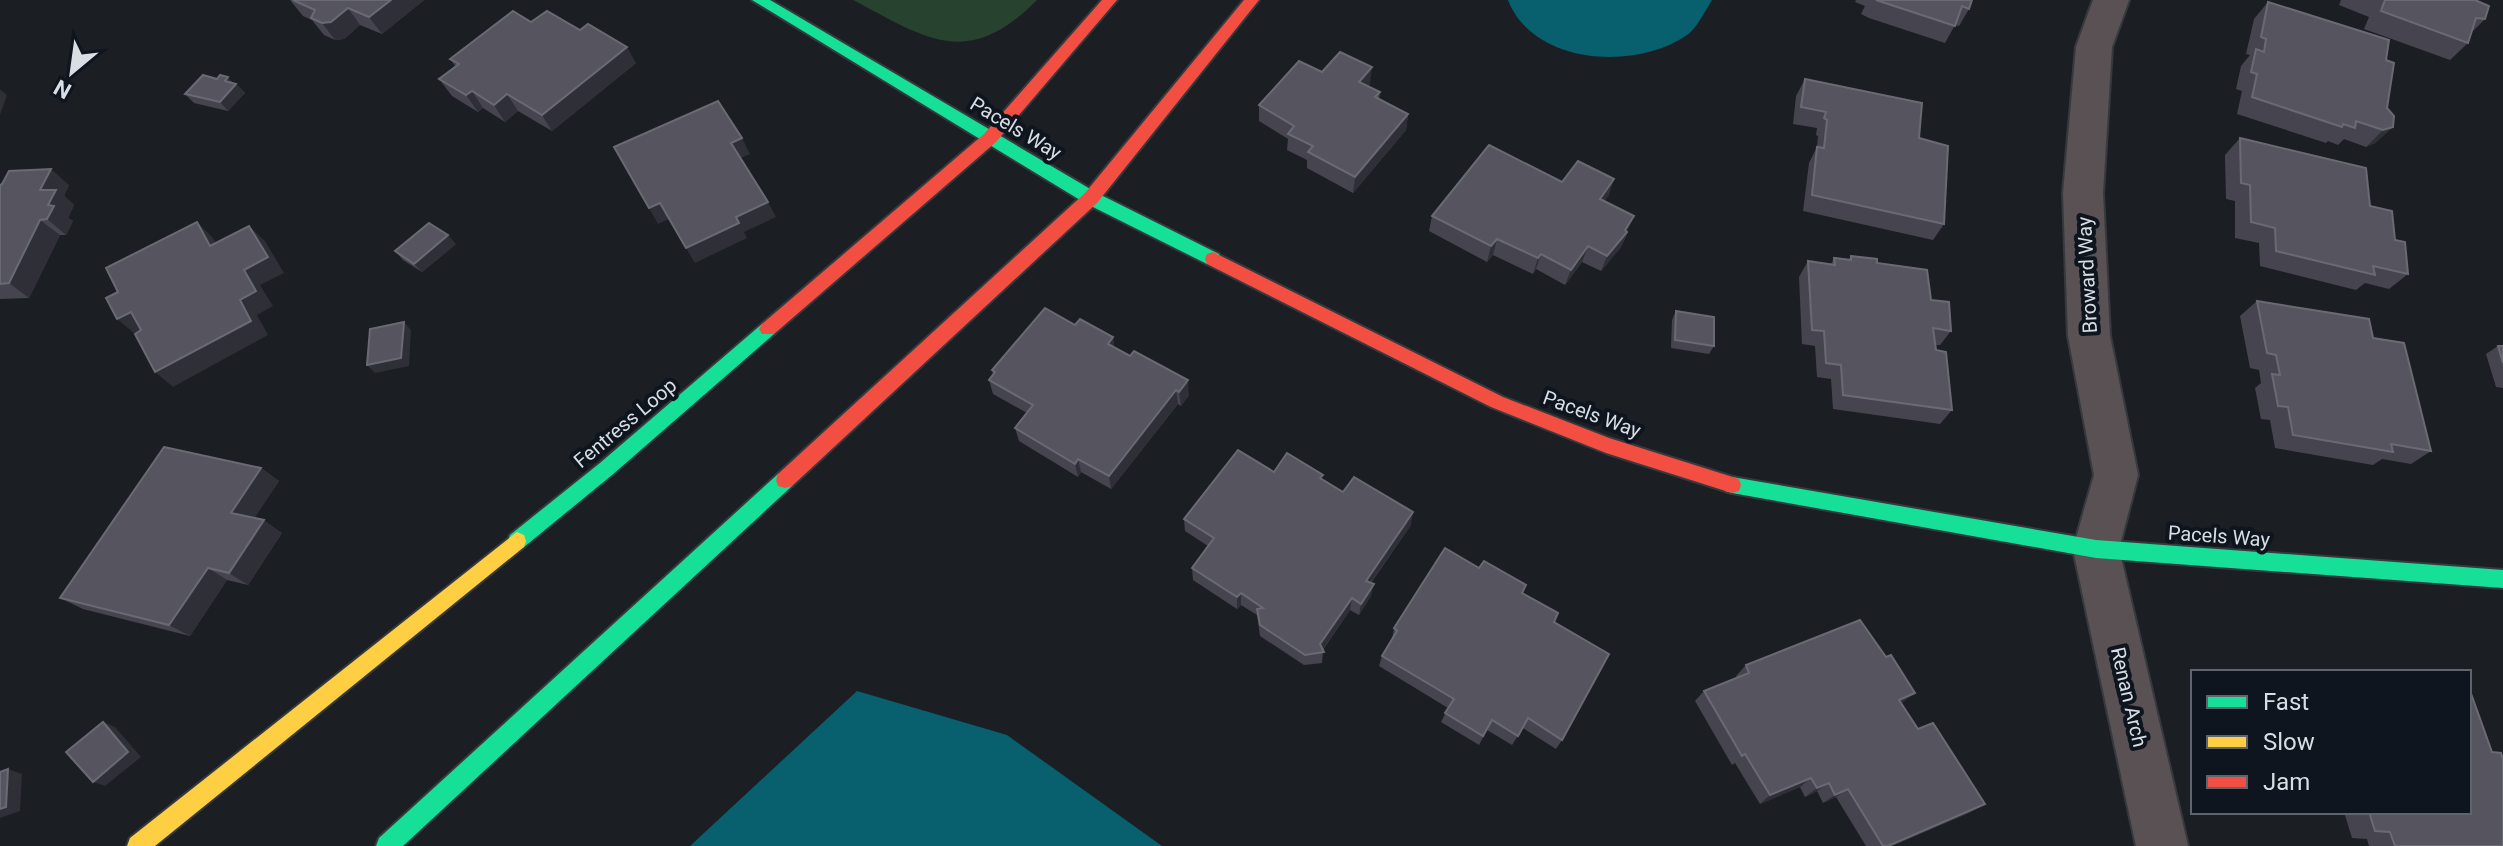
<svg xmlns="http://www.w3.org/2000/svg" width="2503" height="846" font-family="Roboto,sans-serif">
  <rect width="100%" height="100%" fill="#1b1f24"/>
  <path fill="#27432f" d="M853,0H1037C968,70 927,39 853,0Z"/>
  <g fill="#085f6d">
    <path d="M1508,0H1712C1705,11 1697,28 1687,35C1636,71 1533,65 1508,0Z"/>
    <polygon points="857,691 1007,735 1162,846 690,846"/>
  </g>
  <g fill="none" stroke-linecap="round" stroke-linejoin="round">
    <g stroke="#363a3e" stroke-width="4">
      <polygon id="street" points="2093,0 2129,0 2112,47 2103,193 2110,336 2138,475 2119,549 2188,846 2136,846 2073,549 2094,475 2068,336 2063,193 2076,47"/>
    </g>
    <g stroke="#363a3e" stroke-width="4">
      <g id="fast">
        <polygon points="752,0 770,0 1097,193 1219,254 1221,259 1219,264 1207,264 1085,203"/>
        <polygon points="768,322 774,324 777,329 774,334 612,475 524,547 517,550 510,547 508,541 510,535 600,463 762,324"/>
        <polygon points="785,472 792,474 794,480 792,486 403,846 376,846 379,838 778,474"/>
        <polygon points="1732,477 2096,540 2503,570 2503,588 2096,558 1732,493 1725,491 1723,485 1725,479"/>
      </g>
    </g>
    <g stroke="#363a3e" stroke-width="4">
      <polygon id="slow" points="517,532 524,535 526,541 524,547 155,846 127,846 130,838"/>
    </g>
    <g stroke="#363a3e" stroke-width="4">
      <g id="jam">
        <polygon points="1102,0 1117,0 996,142 774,334 762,334 759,329 762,324 984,134"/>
        <polygon points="1244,0 1259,0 1097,203 792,486 785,488 778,486 776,480 778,474 1085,193"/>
        <polygon points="1213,252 1503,397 1609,438 1739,479 1741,485 1739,491 1732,493 1606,453 1491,407 1207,264 1205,259 1207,254"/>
      </g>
    </g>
    <use href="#street" fill="#595153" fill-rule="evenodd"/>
    <use href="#fast" fill="#16e098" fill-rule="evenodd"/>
    <use href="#slow" fill="#ffcf43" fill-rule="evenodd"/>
    <use href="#jam" fill="#f24e42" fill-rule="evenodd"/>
  </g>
  <g fill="#46454f">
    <polygon points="290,0 424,0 382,34 360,25 344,39 335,40 324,35 312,20 303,16"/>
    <polygon points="1856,0 1972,0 1969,9 1959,26 1955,25 1945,43 1869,18 1861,14 1865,6 1855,2"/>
    <polygon points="2341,0 2475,0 2485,19 2471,33 2468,43 2450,60 2364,29 2369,17 2339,5"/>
    <polygon points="2268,2 2386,60 2387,108 2393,127 2375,143 2366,147 2344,139 2338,145 2328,141 2326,143 2237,114 2242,91 2236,89 2241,66 2250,55 2246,54 2254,19"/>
    <polygon points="531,22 636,63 552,131 518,111 505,122 483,108 478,112 452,96 439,79 456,67 450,59"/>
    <polygon points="1322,72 1370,84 1368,86 1380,92 1379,99 1408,114 1406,130 1353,193 1307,168 1307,160 1287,150 1288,139 1259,121 1259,105"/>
    <polygon points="1805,79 1919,138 1944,224 1933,240 1803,211 1809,163 1817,147 1818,136 1816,135 1817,128 1793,124 1796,96"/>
    <polygon points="233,83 236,84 245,93 228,111 194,103 185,94"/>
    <polygon points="2240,138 2370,206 2395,240 2408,274 2389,289 2365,283 2356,290 2260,266 2259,243 2235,238 2235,201 2226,199 2225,155"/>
    <polygon points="1562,182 1609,195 1604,201 1628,232 1621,247 1601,271 1582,262 1565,285 1536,269 1533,274 1493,255 1487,262 1429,231 1432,216"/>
    <polygon points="0,185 69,185 64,196 74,205 68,218 73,221 66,235 60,235 29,298 0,299"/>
    <polygon points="456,244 422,272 403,260 395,251"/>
    <polygon points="1851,256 1877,263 1931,300 1951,331 1940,345 1935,345 1952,410 1940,424 1833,409 1831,379 1817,377 1815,346 1802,344 1799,277 1808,261 1831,264 1834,258 1849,259"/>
    <polygon points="2257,301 2373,338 2431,451 2411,464 2382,459 2373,465 2275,448 2270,420 2261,419 2255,388 2261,383 2259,370 2250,368 2240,316"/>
    <polygon points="1676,311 1714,346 1709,354 1671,348 1672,320"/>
    <polygon points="1075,325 1113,337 1114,348 1189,395 1181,406 1178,404 1111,489 1081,472 1078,477 1019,441 1015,428 1027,413 993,394 989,380 993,375 992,370"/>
    <polygon points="2498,346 2503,346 2503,388 2496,387 2486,354"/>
    <polygon points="261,468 279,481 254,518 282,533 248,585 227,580 190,636 83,609 60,598"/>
    <polygon points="1274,472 1322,479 1343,492 1411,525 1371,583 1371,596 1359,615 1350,610 1323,650 1322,663 1304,665 1260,636 1257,615 1241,605 1237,609 1193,580 1192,568 1208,546 1185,531 1184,519"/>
    <polygon points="1523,593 1554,622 1562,740 1556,749 1523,728 1512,745 1487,730 1479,745 1441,722 1448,708 1379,666 1382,656 1392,639 1394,628"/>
    <polygon points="1746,665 1901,703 1971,812 1892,846 1866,846 1836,797 1823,803 1817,791 1805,797 1800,787 1760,804 1735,763 1732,765 1695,701 1704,691 1737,678 1736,676"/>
    <polygon points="2344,812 2469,812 2503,846 2369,846 2367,839 2352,838"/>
  </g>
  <g fill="#2e2f37">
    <polygon points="391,0 424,0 382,34 369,17"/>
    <polygon points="348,8 360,25 344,39 335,40 322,23"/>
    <polygon points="627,47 636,63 552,131 542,115"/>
    <polygon points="1372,67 1370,84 1358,99 1359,82"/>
    <polygon points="228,77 235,85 236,84 245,93 228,111 220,102 225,81"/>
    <polygon points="0,89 7,95 0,115"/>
    <polygon points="472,91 483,108 478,112 466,95"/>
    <polygon points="507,94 518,111 505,122 494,105"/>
    <polygon points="1408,114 1406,130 1353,193 1355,177"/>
    <polygon points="2393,127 2375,143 2366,147 2383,130"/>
    <polygon points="742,138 750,154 739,159 731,143"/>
    <polygon points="51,169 69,185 64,196 74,205 68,218 73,221 66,235 47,219 48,205 40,190"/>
    <polygon points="1614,179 1609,195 1594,215 1600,199"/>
    <polygon points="768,202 776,217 744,232 747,238 695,263 686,248 736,217"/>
    <polygon points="660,203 669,219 658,224 649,208"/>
    <polygon points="1634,216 1621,247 1601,271 1607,256"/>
    <polygon points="40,220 60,235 29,298 9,283"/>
    <polygon points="197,222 213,238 227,261 210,246"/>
    <polygon points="249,226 265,241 284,273 260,285 273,306 257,315 268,335 173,387 155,372 240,300"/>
    <polygon points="448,235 456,244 422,272 414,264"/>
    <polygon points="1497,239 1493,255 1487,262 1491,246"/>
    <polygon points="1588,246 1582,262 1565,285 1571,270"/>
    <polygon points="1541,254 1536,269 1533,274 1538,258"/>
    <polygon points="131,312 150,326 135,334 117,319"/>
    <polygon points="404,322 411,330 409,366 375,373 367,365"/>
    <polygon points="1113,337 1115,352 1108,344"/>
    <polygon points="1188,380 1189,395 1181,406 1179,392"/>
    <polygon points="1176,390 1178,404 1111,489 1109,476"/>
    <polygon points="1078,459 1081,472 1078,477 1075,464"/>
    <polygon points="261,468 279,481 250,525 231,513"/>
    <polygon points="1413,512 1411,525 1364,592 1366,581"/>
    <polygon points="264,520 282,533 248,585 229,573"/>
    <polygon points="208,568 227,580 190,636 169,625"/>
    <polygon points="1374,584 1371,596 1359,615 1361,604"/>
    <polygon points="1241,593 1241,605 1237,609 1237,597"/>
    <polygon points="1352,598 1350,610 1321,652 1320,644"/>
    <polygon points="1915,693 1902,703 1886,710 1899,700"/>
    <polygon points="103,722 115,727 141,757 105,786 93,782"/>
    <polygon points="8,769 22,774 20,811 0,818 0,809"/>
    <polygon points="1811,778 1800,787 1760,804 1770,795"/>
    <polygon points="1829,783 1817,791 1805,797 1817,788"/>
    <polygon points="1848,789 1836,797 1823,803 1835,795"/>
    <polygon points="1985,804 1971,812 1892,846 1888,846"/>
  </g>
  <g fill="#56555f" stroke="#6a6a74" stroke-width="2">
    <polygon points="293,0 391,0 369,17 348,8 331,22 322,23 311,18 315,10"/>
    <polygon points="1876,0 1972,0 1969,9 1962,6 1955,26"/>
    <polygon points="2385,0 2475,0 2489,6 2485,19 2476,18 2468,43 2381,11"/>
    <polygon points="2268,2 2389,40 2386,60 2394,63 2387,108 2394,116 2393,127 2383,130 2356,121 2355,128 2343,124 2342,127 2252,97 2257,74 2251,72 2256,49 2264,52 2266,39 2261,37"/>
    <polygon points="513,11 531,22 547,11 580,30 588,24 627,47 542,115 507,94 494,105 472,91 466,95 439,79 459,64 450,59"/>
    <polygon points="1340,52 1372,67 1359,82 1380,92 1375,97 1408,114 1355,177 1308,152 1313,146 1288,134 1294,126 1259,105 1299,61 1322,72"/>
    <polygon points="203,75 217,79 220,75 228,77 225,81 236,84 220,102 185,94"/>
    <polygon points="1805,79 1922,103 1919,138 1948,146 1944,224 1812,195 1817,147 1824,148 1827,120 1824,118 1826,112 1801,107"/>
    <polygon points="718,101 742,138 731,143 768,202 736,217 739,223 686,248 660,203 649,208 614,147"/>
    <polygon points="2240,138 2366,168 2370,206 2392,211 2395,240 2405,242 2408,274 2373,266 2375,275 2276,251 2275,228 2251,222 2250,185 2241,183"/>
    <polygon points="1489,145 1562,182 1578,161 1614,179 1600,199 1634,216 1625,230 1627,232 1607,256 1588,246 1571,270 1541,254 1538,258 1497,239 1491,246 1432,216"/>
    <polygon points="51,169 40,190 56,190 48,205 54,206 47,219 40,220 9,283 0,284 0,185 2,184 9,171"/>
    <polygon points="197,222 210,246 249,226 268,257 244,270 256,291 240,300 251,321 155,372 135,334 141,330 131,312 117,319 106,298 118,292 106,268"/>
    <polygon points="429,223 448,235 414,264 395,251"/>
    <polygon points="1851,256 1877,259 1877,263 1927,270 1931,300 1949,302 1951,331 1933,328 1936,350 1946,352 1952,410 1843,395 1841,365 1826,363 1824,331 1812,330 1808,261 1835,265 1834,258 1851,260"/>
    <polygon points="2257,301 2369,319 2373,338 2404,343 2431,451 2391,444 2393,452 2293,435 2288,407 2278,406 2272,374 2280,375 2276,355 2267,353"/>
    <polygon points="1045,308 1075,325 1080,319 1113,337 1108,344 1130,356 1134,351 1188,380 1179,392 1176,390 1109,476 1078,459 1075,464 1015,428 1033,405 989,380 995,372 992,370"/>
    <polygon points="1676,311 1714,317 1714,346 1675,340"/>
    <polygon points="404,322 401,358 367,365 370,329"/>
    <polygon points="2498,346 2503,346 2503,363"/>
    <polygon points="164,447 261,468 231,513 264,520 229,573 208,568 169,625 60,598"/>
    <polygon points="1238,450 1274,472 1287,453 1323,475 1320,478 1343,492 1354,477 1413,512 1366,581 1374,584 1361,604 1352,598 1320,644 1324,652 1305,655 1260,625 1257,609 1263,608 1241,593 1237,597 1192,568 1214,538 1184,519"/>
    <polygon points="1445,548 1479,568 1484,561 1526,585 1522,593 1558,613 1554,622 1609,654 1562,740 1528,718 1518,736 1492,720 1483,736 1445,713 1454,699 1382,656 1397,631 1394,628"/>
    <polygon points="1860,620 1886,657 1891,655 1915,693 1899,700 1918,729 1933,723 1985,804 1888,846 1883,846 1848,789 1835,795 1829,783 1817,788 1811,778 1770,795 1745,754 1742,756 1704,691 1749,673 1746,665"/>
    <polygon points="2469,688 2492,752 2501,753 2503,759 2503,846 2395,846 2390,832 2375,831 2369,812 2469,812"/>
    <polygon points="103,722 128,752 93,782 66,752"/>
    <polygon points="8,769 6,807 0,809 0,772"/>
  </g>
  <g text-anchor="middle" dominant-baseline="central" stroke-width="8" stroke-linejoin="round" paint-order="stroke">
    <g font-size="20" fill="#d9dee5" stroke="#0e151e">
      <text transform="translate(1016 128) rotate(31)">Pacels Way</text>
      <text transform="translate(2087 275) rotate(-93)">Broward Way</text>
      <text transform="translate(1592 414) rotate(20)">Pacels Way</text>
      <text transform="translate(625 423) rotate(-40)">Fentress Loop</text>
      <text transform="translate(2219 536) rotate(4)">Pacels Way</text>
      <text transform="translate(2129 697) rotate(77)">Renan Arch</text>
    </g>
  </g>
  <rect x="2191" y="670" width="280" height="144" fill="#0e151e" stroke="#5f656e" stroke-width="2"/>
  <rect x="2207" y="696" width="40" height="12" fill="#16e098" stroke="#5f656e" stroke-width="2"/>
  <text x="2263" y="710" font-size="24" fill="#d9dee5">Fast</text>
  <rect x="2207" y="736" width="40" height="12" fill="#ffcf43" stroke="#5f656e" stroke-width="2"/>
  <text x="2263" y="750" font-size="24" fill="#d9dee5">Slow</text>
  <rect x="2207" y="776" width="40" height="12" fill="#f24e42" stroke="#5f656e" stroke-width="2"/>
  <text x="2263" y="790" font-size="24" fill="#d9dee5">Jam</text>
  <g transform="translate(72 72) rotate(209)" stroke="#0e151e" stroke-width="6" paint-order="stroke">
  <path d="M0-6L14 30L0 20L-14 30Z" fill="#d9dee5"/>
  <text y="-12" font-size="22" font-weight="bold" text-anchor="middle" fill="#d9dee5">N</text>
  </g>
</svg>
